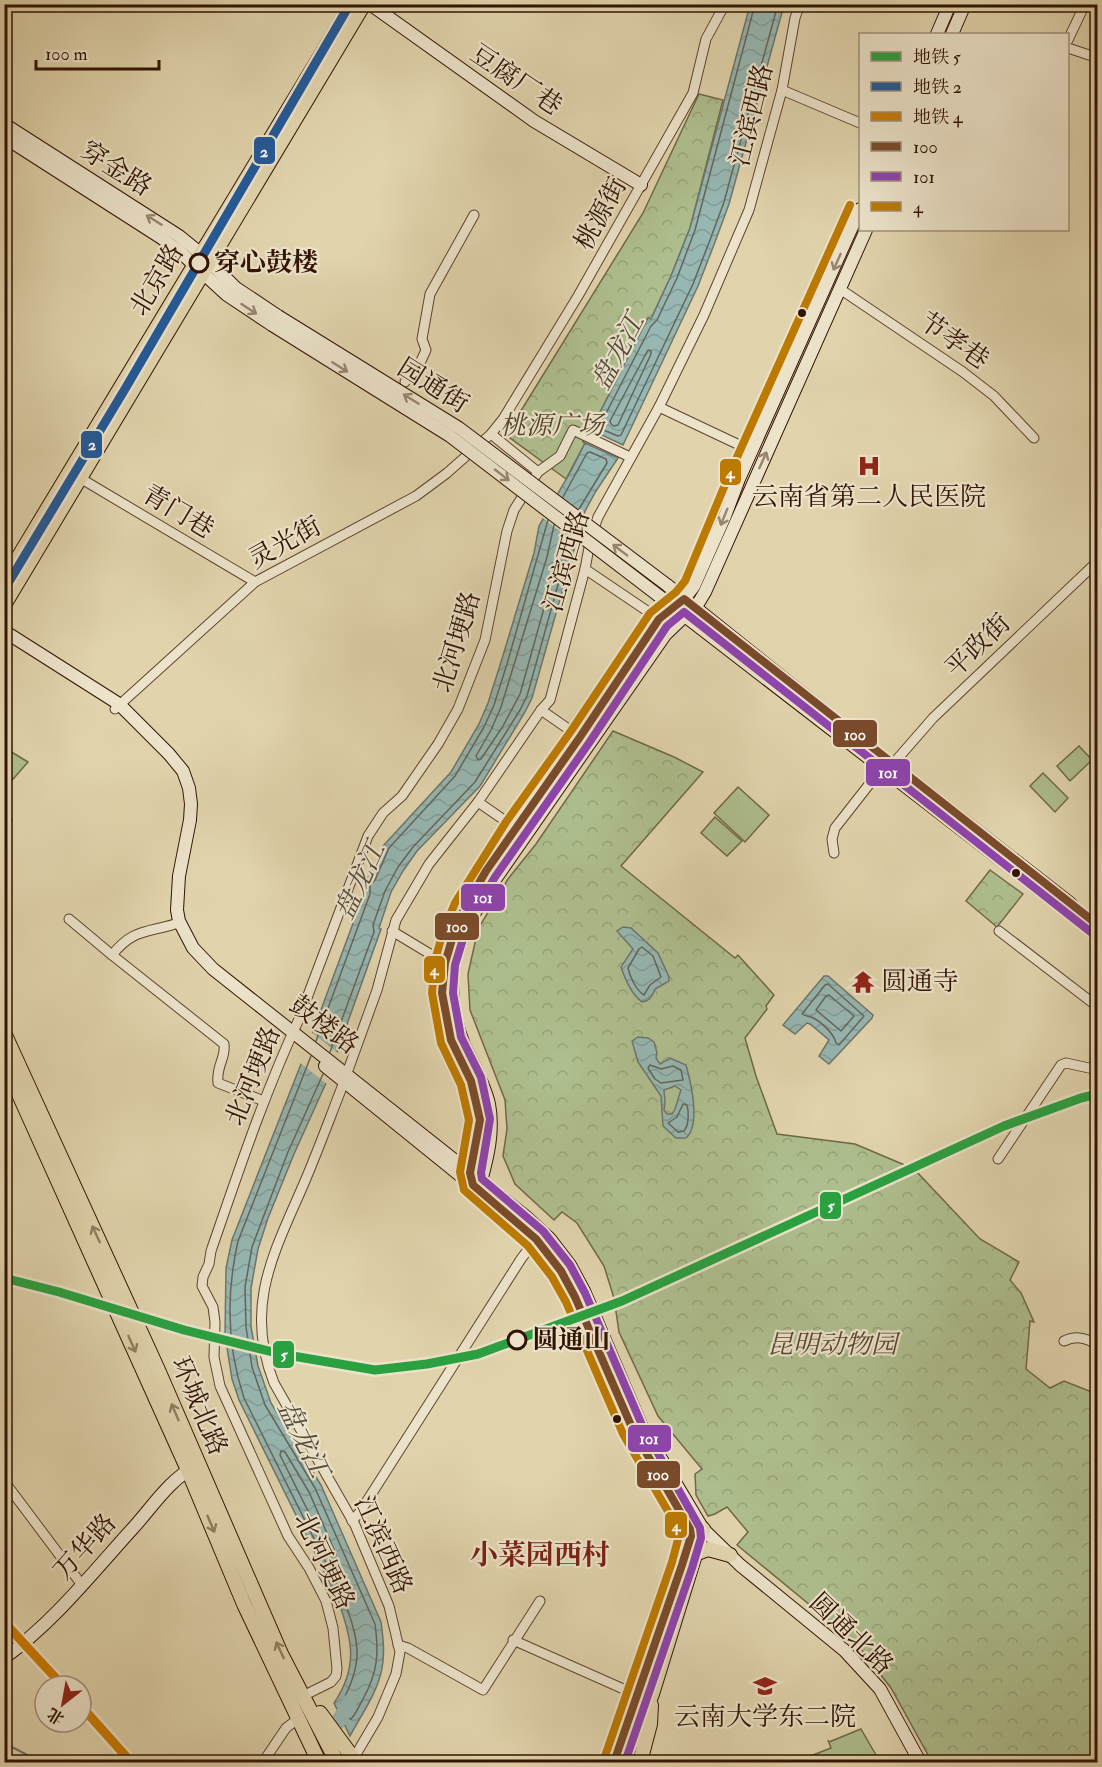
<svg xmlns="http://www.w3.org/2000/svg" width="1102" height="1767" font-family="'IM FELL Double Pica','Noto Serif SC',serif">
  <defs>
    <pattern id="forest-crowns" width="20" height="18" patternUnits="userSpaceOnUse" patternTransform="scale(1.5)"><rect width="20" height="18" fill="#aebe8e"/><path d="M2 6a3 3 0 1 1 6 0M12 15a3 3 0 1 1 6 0" fill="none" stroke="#96a279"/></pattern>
    <pattern id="water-waves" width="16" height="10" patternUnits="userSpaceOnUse" patternTransform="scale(1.5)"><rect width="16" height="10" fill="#96b7b2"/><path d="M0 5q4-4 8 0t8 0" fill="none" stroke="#829c97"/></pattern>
  </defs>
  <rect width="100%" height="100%" fill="#e1d4ad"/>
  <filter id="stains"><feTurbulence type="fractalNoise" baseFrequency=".00333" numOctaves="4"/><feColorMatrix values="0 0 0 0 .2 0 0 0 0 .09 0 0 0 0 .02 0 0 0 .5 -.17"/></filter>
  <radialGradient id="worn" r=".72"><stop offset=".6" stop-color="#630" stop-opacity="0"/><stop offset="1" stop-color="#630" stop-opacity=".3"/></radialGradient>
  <g fill="url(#forest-crowns)" stroke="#706848" stroke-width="1.5">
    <polygon points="699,94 723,100 690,228 671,276 651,319 648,318 591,430 589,430 583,442 585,443 566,479 506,435 643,213"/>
    <polygon points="613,731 674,757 703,772 621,866 735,958 738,955 774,995 766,1006 767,1009 745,1038 756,1076 777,1134 855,1144 914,1169 980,1239 1019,1262 1010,1280 1021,1293 1034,1322 1030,1321 1026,1369 1050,1388 1064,1381 1097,1394 1097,1762 932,1762 891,1688 856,1643 737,1545 748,1532 727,1507 715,1514 708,1516 696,1495 695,1474 702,1469 658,1416 619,1332 614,1298 604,1266 577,1223 562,1212 554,1220 515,1184 503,1156 507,1129 505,1100 470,1010 468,974 478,929 508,879 536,844"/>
    <polygon points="5,748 28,762 8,785 5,782"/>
    <polygon points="990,870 1023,894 997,927 966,901"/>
  </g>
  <g fill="#aebe8e" stroke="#706848" stroke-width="1.5">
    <polygon points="1079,746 1092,760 1070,781 1057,766"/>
    <polygon points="1043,773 1068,798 1055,812 1030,786"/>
    <polygon points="738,787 769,815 745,842 714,813"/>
    <polygon points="715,817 742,841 727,856 701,833"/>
    <polygon points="861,1729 880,1762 795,1762 831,1748 828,1740 829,1742"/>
  </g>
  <g fill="url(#water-waves)" stroke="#6e756c" stroke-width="1.5" fill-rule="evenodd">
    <polygon points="750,5 784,5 729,204 715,242 698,286 623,445 591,430 648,318 651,319 671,276 690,228"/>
    <path d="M585,443L618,458L596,491L585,511L532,698L525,712L480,786L417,851L403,871L391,892L379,928L381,929L326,1083L294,1154L268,1218L258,1249L251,1288V1327L258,1366L271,1403L321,1485L381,1622C383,1637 385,1653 382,1668C378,1692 361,1715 350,1736L334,1703C359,1666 352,1639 338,1600L239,1400L232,1379L225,1335L226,1268L232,1240L301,1064L365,891L359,882L360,880L369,877L384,845L451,772L479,724L488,703L501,662L534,553L539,526L571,471Z"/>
    <path d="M623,927L631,928L658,953L669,977V981L655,989C652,996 650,1001 642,1002C631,994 625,979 621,967L633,949L617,931Z"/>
    <polygon points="824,976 828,976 873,1015 872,1018 829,1064 819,1056 829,1040 810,1024 807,1023 795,1034 783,1025"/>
    <path d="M638,1037L648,1038L654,1042L657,1053L656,1058L660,1064L670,1058L686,1065C691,1083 701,1125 686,1138H676L663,1126L661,1096L638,1062L632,1041ZM675,1086L681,1090C678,1097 677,1108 672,1114H667L664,1110L665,1102L664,1090Z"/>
  </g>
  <g fill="#e1d4ad">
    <polygon points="555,492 587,516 579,546 540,516"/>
    <polygon points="310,1031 339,1054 327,1084 299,1062"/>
  </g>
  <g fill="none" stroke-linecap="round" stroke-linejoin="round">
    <g stroke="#64655a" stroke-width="1.5">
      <polyline points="755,4 695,230 677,278 657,320 651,326 600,425 601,429 618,436 621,435 693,284 710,240 724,202 778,4"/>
      <polygon points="648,350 651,351 651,354 618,425 614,426 611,424 610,421"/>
      <polyline points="563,497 587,453 590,452 606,459 607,463 579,509"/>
      <polyline points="554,525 547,557 501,707 491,730 476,756 478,760 481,759 503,726 520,694 565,533"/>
      <path d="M642,947L653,956L661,977L650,985L644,995C636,990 630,977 628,968L639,949Z"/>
      <path d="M828,984L864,1016L839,1045L836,1043C834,1034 821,1021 811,1017C808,1016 805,1016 802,1014L825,985Z"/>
      <polygon points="829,995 854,1016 841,1031 816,1010 826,996"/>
      <polyline points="316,1041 370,894 370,885 375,880 389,848 455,776 484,727 494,705 507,664 548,520"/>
      <polyline points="330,1052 374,932 373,925 385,891 398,867 413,847 475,782 520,710 527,696 571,538"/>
      <path d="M311,1056L238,1241C226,1294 227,1347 244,1398L343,1597C359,1641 365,1661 341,1704L348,1718L351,1719C356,1714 359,1706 363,1699C378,1672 379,1653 375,1624L315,1488L265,1405L252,1367L246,1327L245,1287L252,1247L288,1152L323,1074"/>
      <polygon points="650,1065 661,1069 673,1066 681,1070 683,1080 661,1083 655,1079 648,1068"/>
      <path d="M683,1104L687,1105C689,1112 689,1125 684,1131L678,1132L668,1123L677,1117Z"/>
      <polygon points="281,1451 285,1452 309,1492 336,1554 335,1558 331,1557 280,1455"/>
    </g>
    <polyline stroke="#6e756c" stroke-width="2" points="4,1743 41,1762"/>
    <polyline stroke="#96b7b2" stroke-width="15" points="311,1762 345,1711 350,1701"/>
    <g stroke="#5d432e" stroke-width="11">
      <g id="street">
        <polyline points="1068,40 1085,4"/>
        <polyline points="1068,48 1098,58"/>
        <polyline points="782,90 860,123"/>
        <polyline points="840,289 963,372 994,396 1034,438"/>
        <polyline points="405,382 421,361 426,350 422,339 430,294 474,215"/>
        <polyline points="659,407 752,451"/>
        <polyline points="491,434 538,472 560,456 573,430 630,457"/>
        <polyline points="80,478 255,582"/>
        <polyline points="585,569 659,619"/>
        <polyline points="115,709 255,582 416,496 447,473 491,434 503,419 578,296 693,93 706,39 725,4"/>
        <polyline points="541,710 580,737"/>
        <polyline points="892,765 933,718 1098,561"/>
        <polyline points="478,802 520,831"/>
        <polyline points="4,823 7,820"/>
        <polyline points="834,853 832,839 835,828 882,768"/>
        <polyline points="69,919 112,955"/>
        <path d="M175,924C146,933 133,929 112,955L224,1044C226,1059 216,1065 218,1083L264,1101"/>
        <polyline points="392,931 445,963"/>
        <polyline points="999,931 1098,1007"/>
        <polyline points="347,1073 377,990 396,920 429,864 478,802 541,710 550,700 585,569 591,537 598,517 659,407 704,315 749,210 782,90 795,18 800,4"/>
        <path d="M344,1082C331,1115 319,1148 305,1181C275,1251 243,1305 274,1383L355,1525L389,1606L400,1652L396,1674L378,1717L358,1751L352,1758"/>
        <polyline points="998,1159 1061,1065 1066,1063 1098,1070"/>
        <path d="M1064,1341C1076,1335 1086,1338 1098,1345"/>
        <polyline points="4,1481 82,1585"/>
        <polyline points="352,1521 360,1512 521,1259 536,1239"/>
        <polyline points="513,1640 637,1695"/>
        <polyline points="398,1645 408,1648 483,1690 540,1601"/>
        <path d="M303,1696L331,1682L336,1676L337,1669L333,1628L326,1601L309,1568L288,1536L220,1386L214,1357L215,1322L213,1307L202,1286L203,1277L209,1264L211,1251C238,1173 264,1094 299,1019L368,836L383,813L402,796L438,744L458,709L485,640L507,531L514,510L538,472"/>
        <polyline points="263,1762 286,1728 299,1718"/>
      </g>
    </g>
    <g stroke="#311303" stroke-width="14">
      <g id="secondary">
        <polyline points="370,4 534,121 641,185"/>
        <polyline points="937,34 950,4"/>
        <polyline points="952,34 965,4"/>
        <polyline points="4,124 179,236 201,254 236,288 278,316"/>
        <polyline points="4,137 160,237 178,250 227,295 272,325"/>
        <polyline points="667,585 864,743 1071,904"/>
        <polyline points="659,596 1098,935"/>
        <polyline points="4,631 119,704 169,754 183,771 189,788 191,804 190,820 179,876 177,910 179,921 193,948 213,969 525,1216 550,1239 570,1265 584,1291 641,1425 703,1529 740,1565 844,1650 880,1689 920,1762"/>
        <polyline points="325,1066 519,1223 536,1239 561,1271 575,1297 633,1430 690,1529 691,1536"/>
        <polyline points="471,1178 470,1173 480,1120 471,1081 451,1040 442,993 445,963 453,936 464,909 515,828 580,737 659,619 684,599 694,586 725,516 739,479 860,209"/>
        <path d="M474,1185L481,1181C488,1156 494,1130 489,1104C484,1083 473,1064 464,1045C454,1021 449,989 454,964C461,932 479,905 496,878L665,635L699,602L705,592L866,230"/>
        <path d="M4,1658C54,1622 93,1572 134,1527C152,1507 171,1478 196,1466"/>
      </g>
    </g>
    <g stroke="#311303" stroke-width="16">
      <g id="primary">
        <polyline points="4,581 352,4"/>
        <polyline points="4,605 364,4"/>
        <polyline points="4,1033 158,1370 281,1654 337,1762"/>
        <polyline points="4,1061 188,1470 244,1604 319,1762"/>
        <polyline points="692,1555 708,1549 730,1555"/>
        <polyline points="320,1713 356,1762"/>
        <polyline points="617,1752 691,1536"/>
        <polyline points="623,1762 652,1694 703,1529"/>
        <polyline points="640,1762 650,1724 651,1705"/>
      </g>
    </g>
    <use href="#street" stroke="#ece3ca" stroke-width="9"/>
    <use href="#secondary" stroke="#ece3ca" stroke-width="12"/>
    <use href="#primary" stroke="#e1d4ad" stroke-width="14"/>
    <g stroke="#311303" stroke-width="14" stroke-linecap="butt">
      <g id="secondary-bridge">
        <polyline points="278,316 459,428 667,585"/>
        <polyline points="272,325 450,436 659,596"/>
      </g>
    </g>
    <use href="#secondary-bridge" stroke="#ece3ca" stroke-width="12"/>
    <g stroke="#ece3ca" stroke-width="12">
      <polyline id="bus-1" points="614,1762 682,1565 691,1536 690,1529 633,1430 575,1297 561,1271 536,1239 473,1185 470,1173 480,1120 471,1081 451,1040 442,993 445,963 453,936 464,909 486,871 580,737 659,619 684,599 1098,925"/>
    </g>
    <g stroke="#ece3ca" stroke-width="12">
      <polyline id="bus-2" points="625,1762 692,1568 701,1538 700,1528 642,1425 585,1293 570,1265 543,1231 482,1179 481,1173 490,1119 481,1077 461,1037 453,993 455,965 463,939 473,914 495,877 589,743 667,626 684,612 1092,933"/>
    </g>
    <g stroke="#ece3ca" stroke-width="12">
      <polyline id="bus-3" points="604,1759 672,1562 680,1532 623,1434 566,1302 552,1277 528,1246 464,1190 460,1172 469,1120 461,1085 441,1043 432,993 435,960 443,932 455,903 506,822 571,731 650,613 676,592 685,581 729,475 850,205"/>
    </g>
    <use href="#bus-1" stroke="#7a4b2a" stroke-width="8"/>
    <use href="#bus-2" stroke="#8e44ad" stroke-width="8"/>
    <use href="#bus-3" stroke="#bc7a01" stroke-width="8"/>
    <g stroke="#ece3ca" stroke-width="14">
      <polyline id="metro-1" points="4,1278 59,1292 184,1330 281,1354 375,1370 427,1364 478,1354 622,1301 1004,1126 1081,1098 1098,1094"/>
    </g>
    <g stroke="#ece3ca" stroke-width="14">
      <polyline id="metro-2" points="4,590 125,389 350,4"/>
    </g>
    <g stroke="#ece3ca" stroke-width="14">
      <g id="metro-3">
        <polyline points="4,1622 63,1686"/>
        <polyline points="81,1706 131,1762"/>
      </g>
    </g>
    <use href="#metro-1" stroke="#2aa141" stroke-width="9"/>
    <use href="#metro-2" stroke="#235a99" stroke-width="9"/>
    <use href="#metro-3" stroke="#cc7c00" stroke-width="9"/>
  </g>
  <defs><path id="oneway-shaft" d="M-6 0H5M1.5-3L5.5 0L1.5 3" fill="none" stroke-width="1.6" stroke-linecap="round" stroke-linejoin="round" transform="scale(1.5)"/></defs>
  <g stroke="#988570">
    <use href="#oneway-shaft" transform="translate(154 220) rotate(-148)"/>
    <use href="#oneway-shaft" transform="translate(837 262) rotate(114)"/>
    <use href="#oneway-shaft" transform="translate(249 309) rotate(33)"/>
    <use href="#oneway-shaft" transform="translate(340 367) rotate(32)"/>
    <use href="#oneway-shaft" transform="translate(411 399) rotate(-148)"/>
    <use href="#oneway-shaft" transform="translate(763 460) rotate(-66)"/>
    <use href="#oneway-shaft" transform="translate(502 475) rotate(38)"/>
    <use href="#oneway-shaft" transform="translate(724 517) rotate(112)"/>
    <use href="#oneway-shaft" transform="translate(620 550) rotate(-143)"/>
  </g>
  <g stroke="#927d60">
    <use href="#oneway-shaft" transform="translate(96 1234) rotate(-115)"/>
    <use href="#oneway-shaft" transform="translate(132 1344) rotate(66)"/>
    <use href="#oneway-shaft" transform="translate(175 1412) rotate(-113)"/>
    <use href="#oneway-shaft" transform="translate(211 1524) rotate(67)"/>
    <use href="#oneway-shaft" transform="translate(280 1650) rotate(-115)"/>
  </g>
  <defs>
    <g id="hospital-bare" transform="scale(1.8)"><path d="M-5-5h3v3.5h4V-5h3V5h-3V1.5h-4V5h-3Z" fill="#8f2418" stroke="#ece3ca" stroke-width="2.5" paint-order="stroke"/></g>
    <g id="temple-bare" transform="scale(1.8)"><path d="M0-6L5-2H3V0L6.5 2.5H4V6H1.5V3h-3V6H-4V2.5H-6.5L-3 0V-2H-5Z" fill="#8f2418" stroke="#ece3ca" stroke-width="2.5" paint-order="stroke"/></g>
    <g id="university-bare" transform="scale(1.8)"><path d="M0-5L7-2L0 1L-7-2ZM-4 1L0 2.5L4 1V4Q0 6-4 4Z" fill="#8f2418" stroke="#ece3ca" stroke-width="2.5" paint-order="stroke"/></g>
  </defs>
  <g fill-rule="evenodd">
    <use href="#hospital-bare" x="869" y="466"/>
    <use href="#temple-bare" x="863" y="982"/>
    <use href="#university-bare" x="765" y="1686"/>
  </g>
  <g fill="#ece3ca" stroke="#311303" stroke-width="3">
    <circle cx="199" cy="263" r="9"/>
    <circle cx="517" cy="1340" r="9"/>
  </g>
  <g fill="#311303" stroke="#ece3ca" stroke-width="2">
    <circle cx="802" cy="313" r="5"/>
    <circle cx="1016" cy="873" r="5"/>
    <circle cx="617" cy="1419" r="5"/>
  </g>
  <g text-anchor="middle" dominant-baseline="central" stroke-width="4.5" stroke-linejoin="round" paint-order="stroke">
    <g font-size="26" fill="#311303" stroke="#ece3ca">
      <text transform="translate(516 80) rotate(34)">豆腐厂巷</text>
      <text transform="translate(752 115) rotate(-76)">江滨西路</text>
      <text transform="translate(116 169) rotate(32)">穿金路</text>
      <text transform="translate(601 214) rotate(-61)">桃源街</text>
      <text transform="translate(157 280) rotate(-59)">北京路</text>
      <text transform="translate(954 341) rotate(35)">节孝巷</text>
      <text transform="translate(433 386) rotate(32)">园通街</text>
      <text transform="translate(178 512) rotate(31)">青门巷</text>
      <text transform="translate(285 543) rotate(-29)">灵光街</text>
      <text transform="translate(567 561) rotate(-74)">江滨西路</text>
      <text transform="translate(457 642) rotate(-73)">北河埂路</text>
      <text transform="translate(978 646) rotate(-44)">平政街</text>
      <text transform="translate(324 1025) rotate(37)">鼓楼路</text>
      <text transform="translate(253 1076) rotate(-68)">北河埂路</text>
      <text transform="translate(199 1406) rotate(67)">环城北路</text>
      <text transform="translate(383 1545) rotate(66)">江滨西路</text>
      <text transform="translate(85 1547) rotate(-48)">万华路</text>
      <text transform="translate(324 1561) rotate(64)">北河埂路</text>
      <text transform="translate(851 1634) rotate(44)">圆通北路</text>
    </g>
    <g font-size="26" font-weight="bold" fill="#311303" stroke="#ece3ca" text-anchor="start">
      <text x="214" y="263">穿心鼓楼</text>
      <text x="532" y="1340">圆通山</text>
    </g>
    <g font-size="26" font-style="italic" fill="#56462d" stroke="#ece3ca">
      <text x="552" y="426">桃源广场</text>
      <text x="832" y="1345">昆明动物园</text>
    </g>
    <g font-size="26" fill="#311303" stroke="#ece3ca">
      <text x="869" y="497">云南省第二人民医院</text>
      <text x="881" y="982" text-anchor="start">圆通寺</text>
      <text x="765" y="1717">云南大学东二院</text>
    </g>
    <g font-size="27" font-style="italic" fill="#544c40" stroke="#ece3ca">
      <text transform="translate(618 352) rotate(-62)">盘龙江</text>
      <text transform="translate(360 881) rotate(-65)">盘龙江</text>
      <text transform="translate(303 1439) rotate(64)">盘龙江</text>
    </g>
    <g font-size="28" font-weight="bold" fill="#7a1f14" stroke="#ece3ca">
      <text x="540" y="1555">小菜园西村</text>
    </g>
  </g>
  <g stroke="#ece3ca" stroke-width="2">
    <rect x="253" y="136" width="23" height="29" rx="6" fill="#235a99"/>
    <rect x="80" y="430" width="23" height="29" rx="6" fill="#235a99"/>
    <rect x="719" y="458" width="23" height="28" rx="6" fill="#bc7a01"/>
    <rect x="832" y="719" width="46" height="29" rx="6" fill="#7a4b2a"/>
    <rect x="865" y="758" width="46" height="29" rx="6" fill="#8e44ad"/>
    <rect x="460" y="883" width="46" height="29" rx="6" fill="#8e44ad"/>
    <rect x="434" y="912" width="46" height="29" rx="6" fill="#7a4b2a"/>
    <rect x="423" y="955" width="23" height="29" rx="6" fill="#bc7a01"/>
    <rect x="819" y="1191" width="23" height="29" rx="6" fill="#2aa141"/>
    <rect x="272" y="1340" width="23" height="29" rx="6" fill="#2aa141"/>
    <rect x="627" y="1424" width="45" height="29" rx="6" fill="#8e44ad"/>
    <rect x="636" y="1460" width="45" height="29" rx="6" fill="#7a4b2a"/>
    <rect x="664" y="1511" width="24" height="28" rx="6" fill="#bc7a01"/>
  </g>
  <g font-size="16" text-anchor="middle" font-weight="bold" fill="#fff">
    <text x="264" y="157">2</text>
    <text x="92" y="450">2</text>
    <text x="730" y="478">4</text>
    <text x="855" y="740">100</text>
    <text x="888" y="778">101</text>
    <text x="483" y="903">101</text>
    <text x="457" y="932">100</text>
    <text x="434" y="975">4</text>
    <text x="831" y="1211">5</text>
    <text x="284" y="1360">5</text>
    <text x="649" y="1444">101</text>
    <text x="658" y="1480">100</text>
    <text x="676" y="1531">4</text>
  </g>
  <rect width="1102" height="1767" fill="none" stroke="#e1d4ad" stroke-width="24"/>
  <rect x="6" y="6" width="1090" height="1755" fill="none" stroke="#311303" stroke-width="3"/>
  <rect x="12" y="12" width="1078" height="1743" fill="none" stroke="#311303" stroke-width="1.5"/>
  <rect x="859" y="33" width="210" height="198" fill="#ece3ca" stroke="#a1907a" stroke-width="1.5"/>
  <rect x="871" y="52" width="30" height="9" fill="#2aa141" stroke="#a1907a" stroke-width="1.5"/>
  <text x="913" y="63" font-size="18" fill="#311303">地铁 5</text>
  <rect x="871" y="82" width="30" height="9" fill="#235a99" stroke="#a1907a" stroke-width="1.5"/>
  <text x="913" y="93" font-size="18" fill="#311303">地铁 2</text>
  <rect x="871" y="112" width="30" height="9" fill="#cc7c00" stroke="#a1907a" stroke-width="1.5"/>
  <text x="913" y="123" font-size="18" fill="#311303">地铁 4</text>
  <rect x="871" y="142" width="30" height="9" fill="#7a4b2a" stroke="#a1907a" stroke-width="1.5"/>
  <text x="913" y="153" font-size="18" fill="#311303">100</text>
  <rect x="871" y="172" width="30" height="9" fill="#8e44ad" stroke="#a1907a" stroke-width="1.5"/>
  <text x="913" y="183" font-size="18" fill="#311303">101</text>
  <rect x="871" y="202" width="30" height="9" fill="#bc7a01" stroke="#a1907a" stroke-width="1.5"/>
  <text x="913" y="213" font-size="18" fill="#311303">4</text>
  <g transform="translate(63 1704) rotate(211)"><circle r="28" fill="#ece3ca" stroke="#a1907a" stroke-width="1.5"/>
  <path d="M0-4.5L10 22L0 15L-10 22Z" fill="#8f2418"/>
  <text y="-9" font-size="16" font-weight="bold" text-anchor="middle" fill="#311303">北</text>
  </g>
  <path d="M36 60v9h123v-9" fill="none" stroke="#311303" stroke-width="3"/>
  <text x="45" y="60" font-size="18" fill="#311303" stroke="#ece3ca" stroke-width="4.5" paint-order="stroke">100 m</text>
  <rect width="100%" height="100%" filter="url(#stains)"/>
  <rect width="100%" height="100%" fill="url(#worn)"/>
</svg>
